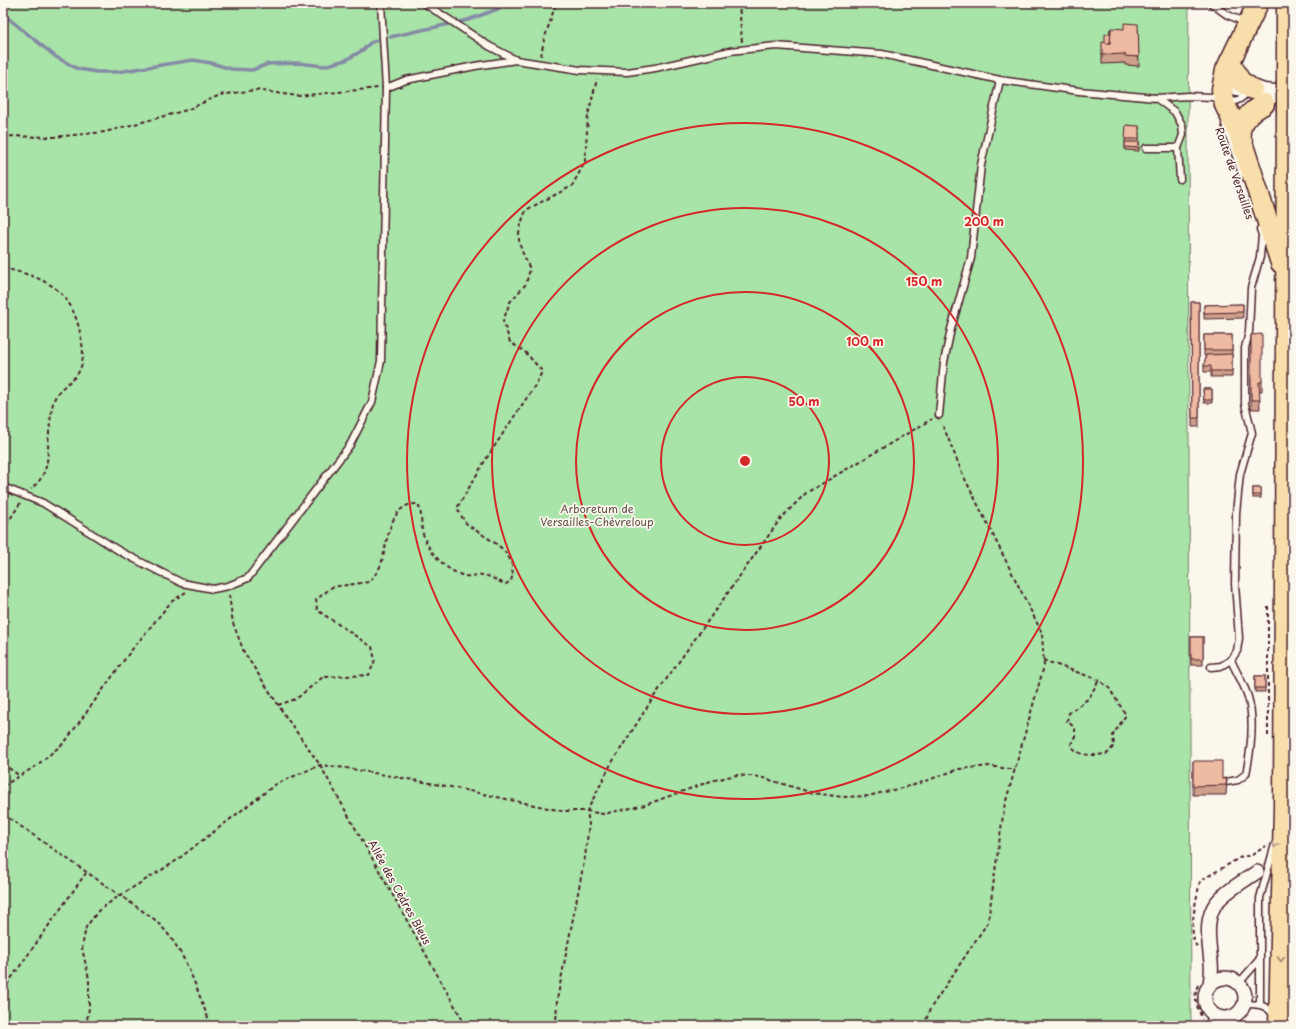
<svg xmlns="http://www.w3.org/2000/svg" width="1296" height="1029" font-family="'Playpen Sans',sans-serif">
  <rect width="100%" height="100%" fill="#fbf7ec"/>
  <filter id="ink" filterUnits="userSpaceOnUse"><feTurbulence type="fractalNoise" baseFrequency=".025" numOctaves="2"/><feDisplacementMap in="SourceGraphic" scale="8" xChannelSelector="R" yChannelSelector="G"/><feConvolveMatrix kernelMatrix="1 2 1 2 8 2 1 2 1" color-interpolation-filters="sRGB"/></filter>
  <g filter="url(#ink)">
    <polygon fill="#a8e3a8" stroke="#79816a" points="3,3 1189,3 1188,124 1191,1026 3,1026"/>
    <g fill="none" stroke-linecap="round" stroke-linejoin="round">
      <g stroke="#858ba5" stroke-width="3.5">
        <polyline points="3,14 56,57 78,69 97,72 117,72 193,60 211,63 231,69 252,70 268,64 298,63 324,66 346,60 363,50 370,43 380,39"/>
        <polyline points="390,37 468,20 514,3"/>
      </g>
      <g stroke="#4a1f2b" stroke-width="9">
        <g id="service">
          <polyline points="424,3 489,46 516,60"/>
          <polyline points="1211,3 1226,14 1246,23"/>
          <polyline points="386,88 406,80 475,66 516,60 580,70 627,72 655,68 730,51 776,46 882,54 1000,80 1079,91 1156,98 1188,96 1213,97 1220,102"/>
          <polyline points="1225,89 1245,94"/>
          <polyline points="1156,98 1175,112 1182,125 1183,135 1178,148 1180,179"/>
          <polyline points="1228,104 1240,99 1251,90"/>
          <polyline points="1225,124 1242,174"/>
          <polyline points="1146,148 1178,148"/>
          <polyline points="939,415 944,362 951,329 971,258 981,165 1000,80"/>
          <polyline points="3,487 43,503 121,552 182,583 213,589 228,586 248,578 350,445 372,402 381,361 386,88 381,3"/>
          <polyline points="1211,667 1221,666 1231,660 1237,651 1239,638 1235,584 1236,513 1240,474 1252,433 1245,404 1245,348 1249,332 1251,288 1260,257 1262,235 1260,229"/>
          <path d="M1226,782L1238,780L1246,774C1251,750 1255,721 1248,697C1244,684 1236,672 1231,660"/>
          <polyline points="1239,983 1259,960"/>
          <path d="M1244,1004C1257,1004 1267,1004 1274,1016"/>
          <polyline points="1260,1004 1260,898 1275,844"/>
          <polyline points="1230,1017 1234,1026"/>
          <polyline points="1208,1026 1213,1014"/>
        </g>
      </g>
      <g stroke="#4a1f2b" stroke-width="16">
        <g id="minor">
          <circle cx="1225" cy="998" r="20"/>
          <path d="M1210,984C1211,977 1212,969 1211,962C1209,943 1204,918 1217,902C1227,890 1244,881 1257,872"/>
        </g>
      </g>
      <g stroke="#4a1f2b" stroke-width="21">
        <polyline id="secondary" points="1252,89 1264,93 1276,94"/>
      </g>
      <g stroke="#4a1f2b" stroke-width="23">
        <g id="primary">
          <polyline points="1258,3 1226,70 1222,89 1225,105 1239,133 1281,263"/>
          <polyline points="1287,3 1287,81"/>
          <polyline points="1230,62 1240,81 1252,89"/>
          <path d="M1239,133C1243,119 1251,111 1264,104"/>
          <polyline points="1279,1026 1284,808 1287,111"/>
        </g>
      </g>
      <g stroke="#4a1f2b" stroke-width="2" stroke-dasharray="4 3" stroke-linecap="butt">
        <polyline points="739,3 742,42"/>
        <polyline points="541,56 544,40 556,3"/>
        <polyline points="3,136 53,137 105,132 187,110 220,95 255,90 298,96 378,88"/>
        <path d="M3,268C47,278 72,289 81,337C83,348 85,362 78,373C70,384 57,388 53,403C51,413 50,423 49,433C47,448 50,464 41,478C39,482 34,486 31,489"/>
        <polyline points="3,530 21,502"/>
        <polyline points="229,595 233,623 244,652 286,717 320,765 466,1026"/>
        <path d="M1043,660L1099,680L1109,688L1126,715L1113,735L1114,746L1107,754C1094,755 1077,758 1071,744L1075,736V728L1067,721L1069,713L1089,698L1099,680"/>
        <path d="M278,705L296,699L323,677L369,675L375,660L372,647L317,610L316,600L332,587L369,582C373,577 379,571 381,564C388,544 388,502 418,504C423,515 420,524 423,534C429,553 446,571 465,576C471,577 477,574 483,575C491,576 498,582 506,584L511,581C520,550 487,540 467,524C463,520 460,513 457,508L486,459L538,381L542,371L525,352L510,342L503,321L510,302L526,284L530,269C517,241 515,239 526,210L572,186L585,162L588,115L597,79"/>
        <polyline points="1268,736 1268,603"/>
        <polyline points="3,764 20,776"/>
        <polyline points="3,786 36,766 65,742 130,652 171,602 186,592"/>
        <path d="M3,814L154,919C185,947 196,988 211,1026"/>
        <path d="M1197,947C1187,932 1197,898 1200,881L1241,857L1252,855L1266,846"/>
        <path d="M1198,985C1192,999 1198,1007 1202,1019"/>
        <polyline points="3,990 86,873"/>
        <polyline points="86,1026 89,1008 89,979 82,948 86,927 99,910 119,896 173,863 276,784 320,765 346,768 446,786 562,811 587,811 603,814 645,805 711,781 736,775 760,777 813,793 843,797 868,796 914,785 959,769 990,766 1015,770"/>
        <polyline points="556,1026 557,1000 585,857 589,824 587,811 611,764 653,698 781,518 806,493 932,419"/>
        <polyline points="924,1026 930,1009 988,922 1004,808 1044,666 1042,633 963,475 942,423"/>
      </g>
      <use href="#service" stroke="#fbf7ec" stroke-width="6"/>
      <use href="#minor" stroke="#fbf7ec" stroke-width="13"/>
      <use href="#secondary" stroke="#fbf7ec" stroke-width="18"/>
      <use href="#primary" stroke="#f8deab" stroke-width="20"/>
      <g stroke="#4a1f2b" stroke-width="23" stroke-linecap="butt">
        <polyline id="primary-bridge" points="1287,81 1287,111"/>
      </g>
      <use href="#primary-bridge" stroke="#f8deab" stroke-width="20"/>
    </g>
    <g fill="#cea08b" stroke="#4a1f2b">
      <polygon points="1124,29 1138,29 1139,66 1125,65 1125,63 1102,64 1102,55 1105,43 1109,34"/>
      <polygon points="1139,126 1139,151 1125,150 1125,139"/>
      <polygon points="1191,302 1199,302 1199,427 1192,427"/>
      <polygon points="1243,304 1243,318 1204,319 1204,305"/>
      <polygon points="1204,335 1232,335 1232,377 1211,377 1211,372 1204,372 1204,366 1206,356 1204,356"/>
      <polygon points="1251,335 1262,382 1262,391 1259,391 1260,409 1251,409"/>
      <polygon points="1203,389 1212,389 1212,403 1204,403"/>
      <rect x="1253" y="488" width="8" height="10"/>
      <rect x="1191" y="637" width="12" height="28"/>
      <rect x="1255" y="676" width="10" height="16"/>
      <polygon points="1193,761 1222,779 1227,779 1226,795 1193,795"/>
    </g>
    <g fill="#efbaa2" stroke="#4a1f2b">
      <polygon points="1124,23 1138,24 1139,57 1125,56 1125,54 1102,55 1102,42 1110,43 1111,28 1124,29"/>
      <polygon points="1110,29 1111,29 1110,43 1105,43 1105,34 1109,34"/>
      <polygon points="1126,125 1139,126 1139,139 1125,139"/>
      <polygon points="1125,142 1139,142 1139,148 1125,147"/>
      <polygon points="1191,302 1199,302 1199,418 1192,418"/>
      <polygon points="1243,304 1243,312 1204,313 1204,305"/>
      <polygon points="1262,334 1262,382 1259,382 1260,400 1251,400 1251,335"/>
      <rect x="1204" y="335" width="28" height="15"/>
      <polygon points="1232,354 1232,371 1211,371 1211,366 1204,366 1206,355"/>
      <polygon points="1203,389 1212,389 1212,400 1204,400"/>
      <rect x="1253" y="488" width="8" height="7"/>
      <rect x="1191" y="637" width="12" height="22"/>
      <rect x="1255" y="676" width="10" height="12"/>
      <polygon points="1193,761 1222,761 1222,779 1227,779 1226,785 1193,786"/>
    </g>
    <defs><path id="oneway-chevron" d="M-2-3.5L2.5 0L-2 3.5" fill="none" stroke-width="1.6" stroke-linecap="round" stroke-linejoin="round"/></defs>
    <use stroke="#ab9695" href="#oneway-chevron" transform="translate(1275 845) rotate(104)"/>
    <use stroke="#a17e6b" href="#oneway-chevron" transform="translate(1281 959) rotate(91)"/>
  </g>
  <g fill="none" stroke="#d62828" stroke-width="2">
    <circle cx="745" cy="461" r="84"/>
    <circle cx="745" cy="461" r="169"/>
    <circle cx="745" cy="461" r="253"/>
    <circle cx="745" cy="461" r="338"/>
  </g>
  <g text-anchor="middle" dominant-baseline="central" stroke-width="3.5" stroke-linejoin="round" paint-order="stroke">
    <g font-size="11" fill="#4a1f2b" stroke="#fbf7ec">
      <text transform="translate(1235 173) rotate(71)">Route de Versailles</text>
      <text transform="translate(400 892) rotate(61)">Allée des Cèdres Bleus</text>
    </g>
    <g font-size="11" fill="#62504a" stroke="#fbf7ec">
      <text x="597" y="508">Arboretum de<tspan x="597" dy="13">Versailles-Chèvreloup</tspan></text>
    </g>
  </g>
  <circle cx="745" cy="461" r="6" fill="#d62828" stroke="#fbf7ec" stroke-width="2"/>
  <g font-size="12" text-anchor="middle" font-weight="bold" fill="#d62828" stroke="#fbf7ec" stroke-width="3.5" stroke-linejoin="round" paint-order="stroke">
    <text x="984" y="226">200 m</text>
    <text x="924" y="286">150 m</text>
    <text x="865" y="346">100 m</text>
    <text x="804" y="406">50 m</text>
  </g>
  <rect width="1296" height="1029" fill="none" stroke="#fbf7ec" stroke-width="16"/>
  <rect x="8" y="8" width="1280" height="1013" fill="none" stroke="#4a1f2b" stroke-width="1.5" filter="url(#ink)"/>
</svg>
